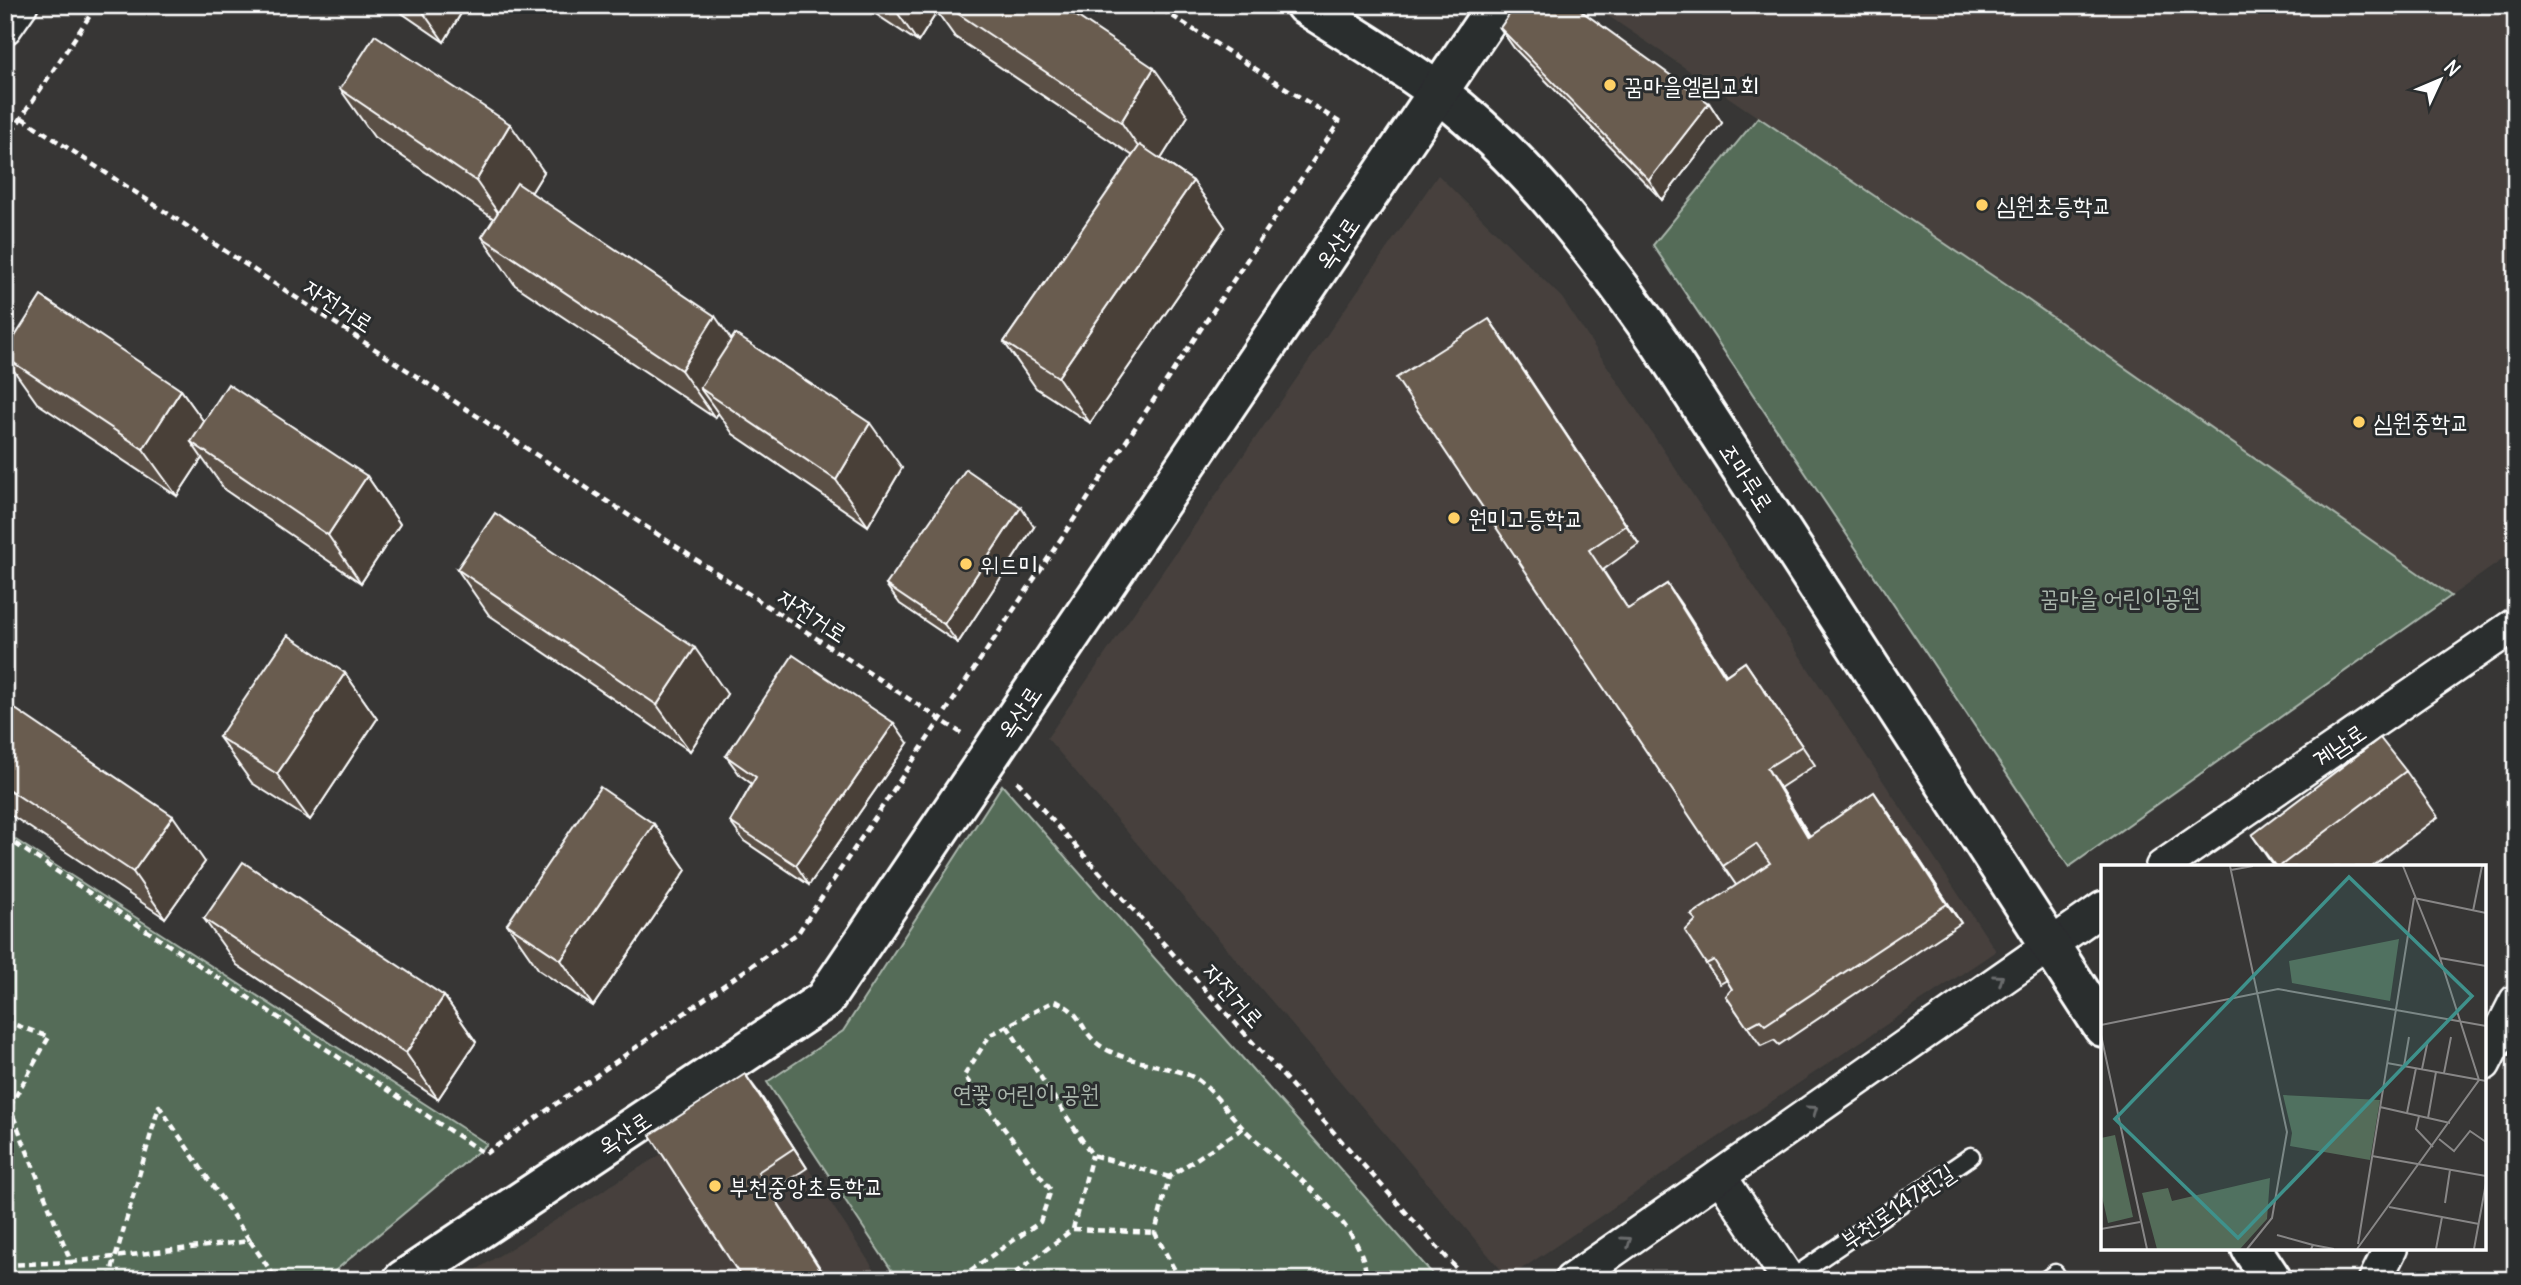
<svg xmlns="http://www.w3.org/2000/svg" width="2521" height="1285" font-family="Delius,'Poor Story',sans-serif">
  <rect width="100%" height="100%" fill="#373635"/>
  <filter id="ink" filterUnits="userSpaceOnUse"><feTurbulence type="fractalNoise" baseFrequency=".0143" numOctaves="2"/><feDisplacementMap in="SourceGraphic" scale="14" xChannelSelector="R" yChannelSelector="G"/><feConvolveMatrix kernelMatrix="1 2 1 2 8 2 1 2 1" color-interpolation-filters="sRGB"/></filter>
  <g filter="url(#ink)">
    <g fill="#46413d">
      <polygon points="1592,5 2516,5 2516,550 2451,596 2018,293"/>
      <polygon points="1438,175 1562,298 1996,951 1508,1278 1047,738"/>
      <polygon points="759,1093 881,1280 460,1280"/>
    </g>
    <g fill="#546c59" stroke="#aab6ac" stroke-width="2">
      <polygon points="1758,117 2018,293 2451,596 2069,867 1653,245"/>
      <polygon points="1002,785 1438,1280 898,1280 767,1082 843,1031"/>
      <polygon points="5,833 487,1144 324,1280 5,1280"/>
    </g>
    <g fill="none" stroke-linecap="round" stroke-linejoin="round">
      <g stroke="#fff" stroke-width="21">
        <g id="service">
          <polyline points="1789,1280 1971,1156"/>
          <polyline points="2045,1280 2055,1273"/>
        </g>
      </g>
      <g stroke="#fff" stroke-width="37">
        <g id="minor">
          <polyline points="5,28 21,5"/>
          <polyline points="2162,867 2516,624"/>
          <polyline points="2484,1064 2516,1001"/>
          <polyline points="1720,1176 1789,1280"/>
          <polyline points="1571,1280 2103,908"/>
          <polyline points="2375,1280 2391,1248"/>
        </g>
      </g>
      <g stroke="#fff" stroke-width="44">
        <g id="tertiary">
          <path d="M1305,5C1349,34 1397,61 1439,93C1528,161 1596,252 1660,343L2103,1027"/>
          <polyline points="2251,1248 2272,1280"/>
          <polyline points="403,1280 824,1000 1497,5"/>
        </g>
      </g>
      <g stroke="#fff" stroke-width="4.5" stroke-dasharray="7 5" stroke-linecap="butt">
        <polyline points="22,118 961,733"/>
        <polyline points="5,142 97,5"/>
        <polyline points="1017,781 1467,1280"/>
        <polyline points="5,837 485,1154 798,933 1339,122 1155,5"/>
        <polyline points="5,1021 49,1037 5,1115"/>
        <polyline points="1007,1026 1092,1155 1169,1177"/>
        <polyline points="1073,1229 1155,1233"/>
        <polyline points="71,1262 250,1241 277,1280"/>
        <polyline points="5,1265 71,1262 10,1108"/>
        <polyline points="109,1280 159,1106 250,1241"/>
        <path d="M973,1280L968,1272L1040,1222L1051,1190L964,1076L990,1035L1054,1001C1083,1011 1078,1028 1098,1044C1123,1064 1176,1065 1198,1080C1214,1092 1228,1112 1242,1127C1278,1164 1369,1224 1366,1280"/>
        <polyline points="1006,1280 1073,1229 1092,1155"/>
        <polyline points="1180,1280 1155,1233 1169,1177 1243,1128"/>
      </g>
      <use href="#service" stroke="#2a2d2e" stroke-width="16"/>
      <use href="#minor" stroke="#2a2d2e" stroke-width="32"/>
      <use href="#tertiary" stroke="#2a2d2e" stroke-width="38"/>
    </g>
    <g fill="#5a4f45" stroke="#fff" stroke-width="2">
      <polygon points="390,5 466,5 444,42"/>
      <polygon points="862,5 1060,5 1188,116 1161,159 1193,181 1225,227 1090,423 1036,388 1004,342 1133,156 955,37 937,12 918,42"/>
      <polygon points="1500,28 1709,103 1722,123 1662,200 1514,48"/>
      <polygon points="340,89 544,172 531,193 731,340 902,468 868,526 733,434 718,413 715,418 515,285 482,237 494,219 374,137"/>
      <polygon points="1489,319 1639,544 1603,570 1628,609 1667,584 1726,675 1745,662 1815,765 1780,788 1810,836 1888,812 1961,923 1779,1045 1774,1040 1761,1046 1726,996 1732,989 1727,980 1720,984 1706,964 1736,885 1723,866"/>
      <polygon points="5,352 181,390 204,422 367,476 400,524 361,583 225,490 202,458 177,496 37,403 5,358"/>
      <polygon points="1034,527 958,643 900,604 886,585"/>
      <polygon points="457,569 727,694 690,751 489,615"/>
      <polygon points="345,673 377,719 310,820 252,783 219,737"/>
      <polygon points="5,702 205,862 165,918 5,811"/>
      <polygon points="908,743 809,885 744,841 730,822 752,784 740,775 726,756"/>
      <polygon points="2406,771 2438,817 2372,867 2274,867 2252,835"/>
      <polygon points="654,824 686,870 593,1006 539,970 507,924"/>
      <polygon points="204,919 444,996 476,1042 438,1099 237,965"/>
      <polygon points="759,1093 807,1168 771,1192 743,1280"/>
    </g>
    <g fill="#4a4038" stroke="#fff" stroke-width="2">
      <polygon points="418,5 466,5 444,42"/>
      <polygon points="892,5 932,5 937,12 918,42"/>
      <polygon points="1154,68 1188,116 1154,170 1121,122"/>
      <polygon points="1709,103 1722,123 1662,200 1649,180"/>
      <polygon points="510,124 544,172 509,229 476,181"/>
      <polygon points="1193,181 1225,227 1090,423 1058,377"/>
      <polygon points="715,316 748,364 700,388 718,413 715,418 681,370"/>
      <polygon points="1489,319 1503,339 1639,544 1626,525"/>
      <polygon points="181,390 215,437 191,442 202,458 177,496 143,449"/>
      <polygon points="870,423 902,468 868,526 836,480"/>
      <polygon points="367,476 400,524 361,583 328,535"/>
      <polygon points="1021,507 1034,527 958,643 944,624"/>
      <polygon points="1667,584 1681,604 1739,695 1725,676"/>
      <polygon points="695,648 727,694 690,751 657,705"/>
      <polygon points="345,673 377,719 310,820 277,774"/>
      <polygon points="894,723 908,743 809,885 796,865"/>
      <polygon points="1767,768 1780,788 1822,856 1808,837"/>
      <polygon points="1874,792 1888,812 1961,923 1947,904"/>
      <polygon points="173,816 205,862 165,918 133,872"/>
      <polygon points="654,824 686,870 593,1006 561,960"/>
      <polygon points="444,996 476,1042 438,1099 406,1053"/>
      <polygon points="745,1074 759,1093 807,1168 794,1148"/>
      <polygon points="758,1172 771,1192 828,1280 827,1280"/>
    </g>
    <g fill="#695c50" stroke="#fff" stroke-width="2">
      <polygon points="945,5 1060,5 1154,68 1121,122"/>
      <polygon points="1516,5 1573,5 1709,103 1649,180 1500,28"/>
      <polygon points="375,35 510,124 476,181 340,89"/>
      <polygon points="1140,145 1193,181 1058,377 1004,342"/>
      <polygon points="517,183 715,316 681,370 482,237"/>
      <polygon points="41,296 181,390 143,449 5,357 5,352"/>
      <polygon points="1489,319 1626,525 1589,550 1628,609 1667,584 1725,676 1745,662 1802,746 1767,768 1808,837 1874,792 1947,904 1765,1025 1760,1020 1747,1027 1726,996 1732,989 1714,960 1706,964 1685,931 1696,920 1691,915 1770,863 1756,844 1723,866 1396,378"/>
      <polygon points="735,334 870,423 836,480 700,388"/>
      <polygon points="228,384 367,476 328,535 191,442"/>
      <polygon points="966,469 1021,507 944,624 886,585"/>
      <polygon points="495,513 695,648 657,705 457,569"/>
      <polygon points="288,635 345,673 277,774 219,737"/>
      <polygon points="793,655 894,723 796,865 730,822 756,777 726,756"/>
      <polygon points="5,702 173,816 133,872 5,787"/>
      <polygon points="2380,738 2406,771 2279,867 2276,867 2252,835"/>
      <polygon points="600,787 654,824 561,960 507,924"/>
      <polygon points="243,862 444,996 406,1053 204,919"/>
      <polygon points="745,1074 794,1148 758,1172 827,1280 743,1280 650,1135"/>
    </g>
    <defs><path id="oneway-chevron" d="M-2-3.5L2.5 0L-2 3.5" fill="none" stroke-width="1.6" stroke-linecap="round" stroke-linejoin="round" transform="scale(1.75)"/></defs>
    <g stroke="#6a6c6d">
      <use href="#oneway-chevron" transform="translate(1999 979) rotate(-35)"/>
      <use href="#oneway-chevron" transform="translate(1813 1110) rotate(-35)"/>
      <use href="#oneway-chevron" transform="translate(1627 1241) rotate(-35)"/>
    </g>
  </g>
  <g fill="#ffd166" stroke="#2a2d2e" stroke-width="2.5">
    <circle cx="1610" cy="85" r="7"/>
    <circle cx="1982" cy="205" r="7"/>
    <circle cx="2359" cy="422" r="7"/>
    <circle cx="1454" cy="518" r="7"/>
    <circle cx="966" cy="564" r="7"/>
    <circle cx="715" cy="1186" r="7"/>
  </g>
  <g text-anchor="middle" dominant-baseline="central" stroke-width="6" stroke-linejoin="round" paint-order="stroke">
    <g font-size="24" fill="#fff" stroke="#2a2d2e" text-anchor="start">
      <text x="1624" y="85">꿈마을엘림교회</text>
      <text x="1996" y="205">심원초등학교</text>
      <text x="2373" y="422">심원중학교</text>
      <text x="1468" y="518">원미고등학교</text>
      <text x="980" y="564">위드미</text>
      <text x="729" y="1186">부천중앙초등학교</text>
    </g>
    <g font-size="24" fill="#fff" stroke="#2a2d2e">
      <text transform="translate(1337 243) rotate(-56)">옥산로</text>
      <text transform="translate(339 305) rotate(33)">자전거로</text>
      <text transform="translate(1747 477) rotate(57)">조마루로</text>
      <text transform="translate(813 615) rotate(33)">자전거로</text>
      <text transform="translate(1019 712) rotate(-56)">옥산로</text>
      <text transform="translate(2339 745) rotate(-34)">계남로</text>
      <text transform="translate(1234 995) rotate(48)">자전거로</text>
      <text transform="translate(624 1133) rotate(-34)">옥산로</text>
      <text transform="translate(1897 1206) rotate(-34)">부천로147번길</text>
    </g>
    <g font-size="24" fill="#aab6ac" stroke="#2a2d2e">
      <text x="2120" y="597">꿈마을 어린이공원</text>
      <text x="1026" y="1093">연꽃 어린이 공원</text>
    </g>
  </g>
  <g transform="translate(2101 865)">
    <rect width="385" height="385" fill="#373635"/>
    <path d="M298,74L289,136L191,118L188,96ZM182,230L279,235L269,295L189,281L191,268ZM14,270L32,352L7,358L0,327V273ZM169,313L166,354L139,384H56L41,328L67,323L71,336Z" fill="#546c59"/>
    <path fill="none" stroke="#878686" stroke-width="2" d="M129,1L186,267L171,353L146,384M130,5L152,1M313,33L385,48M372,46L381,1M339,93L385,101M0,160L177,124L385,161M0,170L46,384M286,198L385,216M303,201L308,172M321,204L327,175M343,208L350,172M279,242L349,258M306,248L315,203M318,251L315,264L332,282M327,253L335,207M338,274L353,286L369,266L385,277M271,291L385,311M344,338L349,305M288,342L378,359M0,364L39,357M176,370L212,380L210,384M257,379L313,33M212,380L233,384M256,384L378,215L339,93L302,1M335,384L341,352M373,384L385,318"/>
    <path fill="#3f918b" fill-opacity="0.15" stroke="#3f918b" stroke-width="3.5" d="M248,12L371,131L137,373L14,254Z"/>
    <rect width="385" height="385" fill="none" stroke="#fff" stroke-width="3.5"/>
  </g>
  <rect width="2521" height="1285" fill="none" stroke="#2a2d2e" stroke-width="28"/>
  <rect x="14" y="14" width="2493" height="1257" fill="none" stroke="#fff" stroke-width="2.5" filter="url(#ink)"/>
  <g transform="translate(2440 80) rotate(46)" stroke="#2a2d2e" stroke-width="5" paint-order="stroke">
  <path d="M0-5L12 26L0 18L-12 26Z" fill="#ffffff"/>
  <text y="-10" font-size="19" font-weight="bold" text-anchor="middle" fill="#ffffff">N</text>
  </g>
</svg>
